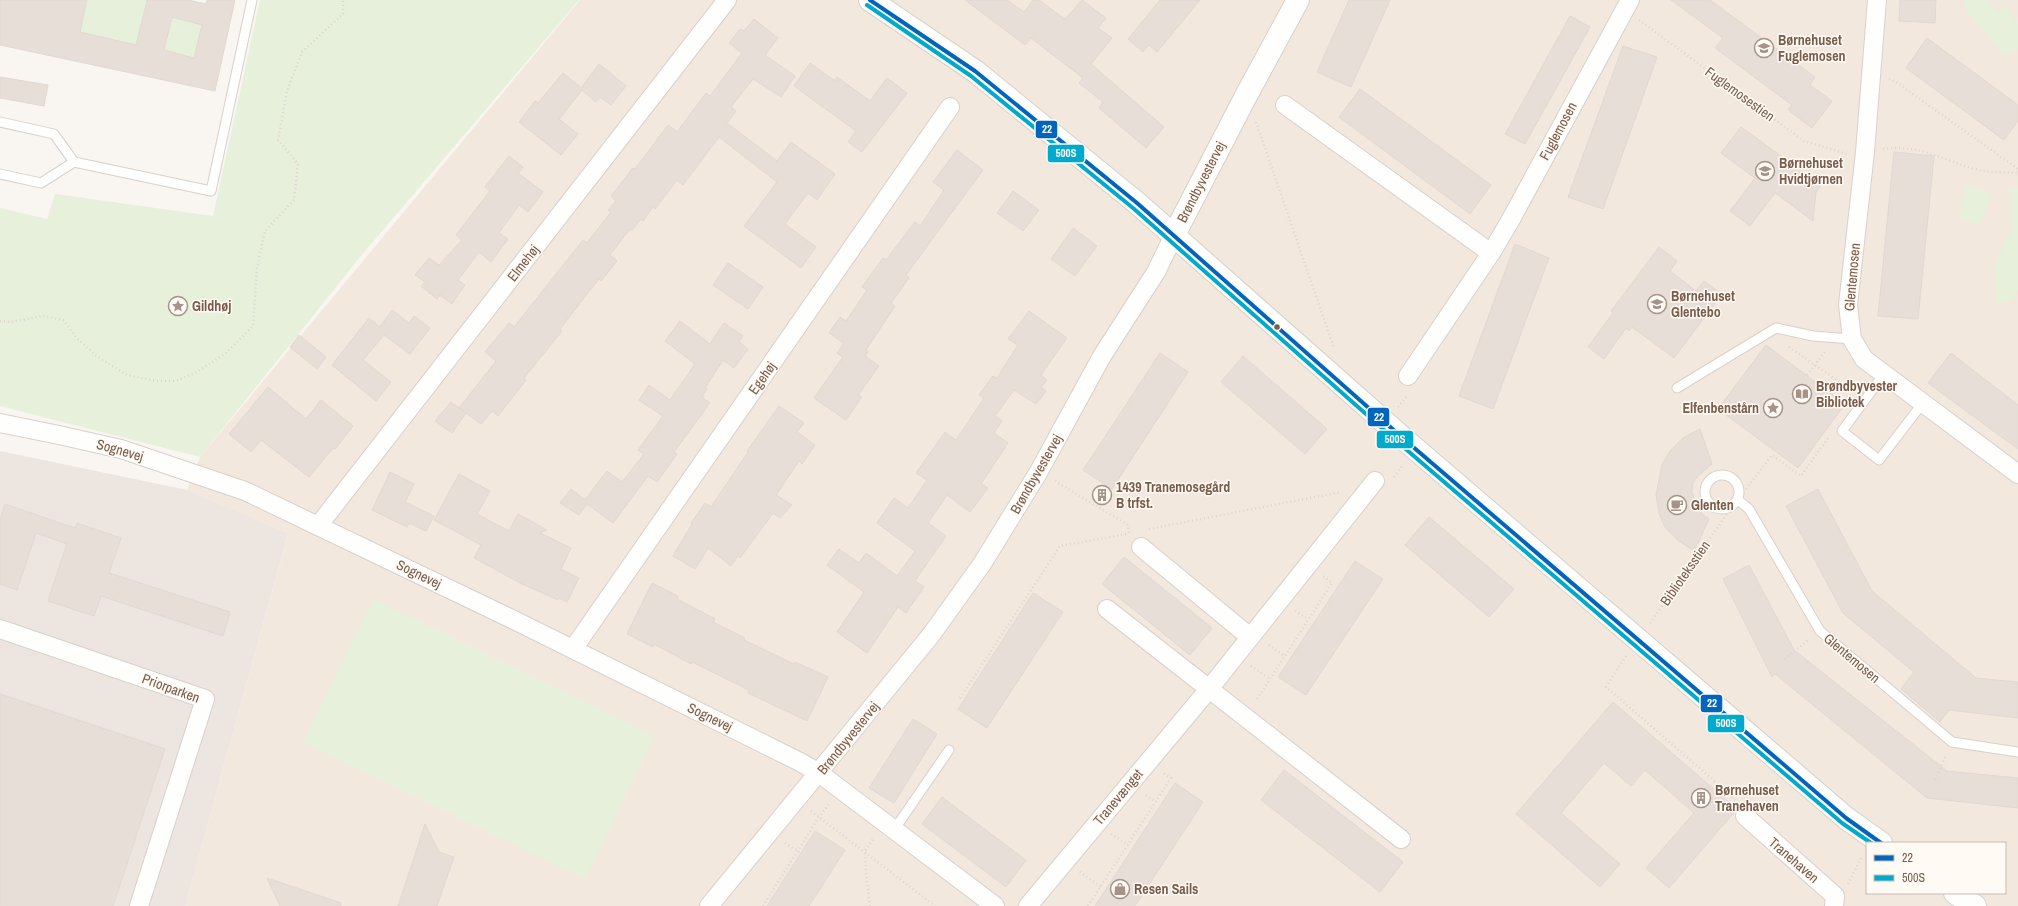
<svg xmlns="http://www.w3.org/2000/svg" width="2018" height="906" font-family="'Archivo Narrow',sans-serif">
  <rect width="100%" height="100%" fill="#f9f5f0"/>
  <path fill="#f2e8de" fill-rule="evenodd" d="M580,0H2018V906H185L288,535L187,490L200,457ZM1867,843H2005V893H1867Z"/>
  <polygon fill="#ede5e0" points="0,451 187,490 288,534 185,906 0,906"/>
  <g fill="#e7f0db">
    <polygon points="87,0 147,0 136,45 80,32"/>
    <polygon points="260,0 579,0 360,257 200,457 0,406 0,208 47,219 55,194 213,216"/>
    <polygon points="1966,0 1989,0 1997,12 2006,6 2011,15 2018,21 2018,49 2007,55 2001,53 1966,10"/>
    <polygon points="172,17 202,25 194,58 164,50"/>
    <polygon points="1966,184 1993,194 1980,225 1959,217"/>
    <polygon points="2018,188 2018,291 2013,299 1996,303 1995,262 2012,229 2009,214 2009,190"/>
    <polygon points="373,599 655,736 585,879 303,742"/>
  </g>
  <g fill="#e6ded7" stroke="#e2d8d2" fill-rule="evenodd">
    <path d="M0,0H87L80,32L136,45L147,0H188L206,4L207,0H235L215,91L0,45ZM172,17L202,25L194,58L164,50Z"/>
    <polygon points="965,0 1007,0 1024,12 1033,0 1039,0 1065,19 1082,0 1106,18 1098,28 1112,38 1091,64 1164,127 1146,148 1099,108 1103,102 1079,83 1083,78 1031,38 1025,45"/>
    <polygon points="1160,0 1200,0 1157,52 1149,45 1143,52 1128,39"/>
    <polygon points="1349,0 1390,0 1351,87 1317,72"/>
    <polygon points="1671,0 1710,0 1815,77 1810,85 1832,101 1812,128 1788,110 1792,105 1715,48 1723,38"/>
    <polygon points="1900,0 1936,0 1935,23 1899,21"/>
    <polygon points="1570,16 1590,27 1525,144 1505,134"/>
    <polygon points="754,19 778,38 765,55 795,76 781,97 753,79 731,107 736,111 727,123 777,161 791,142 835,174 817,200 808,193 785,224 816,247 801,268 744,226 777,182 719,137 683,185 677,180 655,209 653,207 643,221 641,219 632,230 630,229 610,255 617,261 601,281 599,279 594,285 560,329 562,331 524,378 526,380 498,416 492,411 481,424 459,408 496,361 485,352 509,323 514,327 583,240 587,243 611,212 608,210 616,201 611,196 633,168 635,169 668,125 677,132 706,93 710,96 742,53 729,43 740,29 744,31"/>
    <polygon points="1927,38 2018,105 2018,121 2004,140 1906,68"/>
    <polygon points="1623,46 1657,57 1603,209 1568,197"/>
    <polygon points="810,63 835,81 837,77 870,101 887,78 907,93 862,152 848,142 856,131 794,86"/>
    <polygon points="599,64 626,86 611,105 600,97 596,102 582,90 559,119 578,134 561,155 519,122 535,101 538,103 563,73 581,88"/>
    <polygon points="0,77 48,85 44,106 0,98"/>
    <polygon points="1360,89 1491,185 1470,214 1339,117"/>
    <polygon points="1741,127 1821,185 1816,192 1813,221 1775,193 1750,226 1730,211 1755,178 1721,153"/>
    <polygon points="957,150 983,170 906,275 909,278 891,303 895,306 866,350 868,352 865,356 879,366 858,395 862,397 846,420 814,398 843,357 837,353 844,343 829,333 840,317 846,321 867,290 862,287 883,258 886,260 915,222 920,226 944,190 933,182"/>
    <polygon points="1894,152 1934,156 1918,319 1878,316"/>
    <polygon points="509,156 523,167 518,173 543,192 528,212 519,205 499,233 508,239 491,262 479,252 458,280 465,285 452,304 440,295 437,299 421,286 425,282 415,275 429,258 439,265 462,240 456,235 490,191 485,187"/>
    <polygon points="1013,191 1039,210 1023,231 997,213"/>
    <polygon points="1073,228 1097,246 1075,276 1051,259"/>
    <polygon points="1515,244 1549,258 1493,409 1459,396"/>
    <polygon points="1659,247 1677,261 1670,271 1696,291 1704,281 1722,294 1674,358 1632,327 1629,331 1626,328 1604,359 1588,347 1613,313 1611,311"/>
    <polygon points="728,263 763,287 748,309 713,285"/>
    <polygon points="392,310 409,323 414,316 430,328 410,354 384,335 363,360 391,382 376,401 332,365 369,318 380,327"/>
    <polygon points="1029,311 1067,338 1041,375 1047,380 1041,387 1046,391 1036,404 1014,390 995,416 1002,421 994,433 1008,443 981,484 988,488 970,512 947,495 928,523 946,536 915,581 924,587 906,613 898,607 867,653 837,632 864,592 827,565 839,549 859,563 866,553 897,576 915,551 877,523 894,498 908,508 927,480 916,473 945,432 956,440 984,398 979,395 993,376 997,378 1018,345 1008,339"/>
    <polygon points="680,321 710,344 724,323 743,336 739,342 748,349 734,368 723,360 705,388 707,389 702,397 710,403 674,452 677,454 657,482 648,476 613,523 587,504 579,515 560,503 571,489 585,500 607,471 622,482 644,454 638,450 663,416 639,400 649,385 670,400 695,364 665,341"/>
    <polygon points="299,335 326,357 317,369 290,347"/>
    <polygon points="1766,345 1845,404 1798,468 1718,409"/>
    <polygon points="1160,353 1188,372 1112,489 1083,470"/>
    <polygon points="1951,353 2018,405 2018,449 1928,383"/>
    <polygon points="1243,356 1327,429 1305,454 1221,382"/>
    <polygon points="268,387 306,419 321,400 353,426 335,449 333,448 309,477 261,440 251,452 229,434"/>
    <polygon points="451,402 466,413 452,433 435,421"/>
    <polygon points="779,406 804,423 797,432 815,445 802,464 799,461 776,495 792,505 780,518 773,513 740,558 738,556 731,566 708,548 695,569 673,556 692,524 691,523 705,503 711,507 748,452 747,451"/>
    <polygon points="1700,429 1712,464 1698,476 1693,483 1692,492 1695,501 1702,514 1709,519 1694,551 1679,541 1665,527 1659,513 1656,495 1662,464 1671,450 1683,438"/>
    <polygon points="390,472 414,484 405,502 434,516 426,531 409,523 407,527 372,510"/>
    <polygon points="459,474 490,491 477,514 509,531 518,514 547,530 540,533 571,548 561,569 579,578 567,602 559,598 558,600 520,583 474,558 481,545 434,520"/>
    <polygon points="1818,489 1872,591 1976,678 2018,682 2018,718 1949,710 1940,722 1901,689 1914,672 1843,613 1786,506"/>
    <polygon points="5,504 75,528 77,523 121,538 109,573 230,612 223,636 101,596 94,616 48,601 67,544 36,533 17,590 0,584 0,520"/>
    <polygon points="1429,517 1514,589 1489,617 1405,545"/>
    <polygon points="1124,557 1212,628 1190,655 1102,584"/>
    <polygon points="1355,561 1383,579 1306,695 1278,677"/>
    <polygon points="1749,565 1794,650 1947,771 2018,778 2018,808 1927,798 1775,674 1772,677 1723,579"/>
    <polygon points="652,583 678,596 677,599 715,619 713,622 745,638 744,640 794,664 795,662 828,677 807,721 748,693 749,690 692,662 691,664 654,644 653,647 627,634"/>
    <polygon points="1033,593 1063,612 987,728 958,709"/>
    <polygon points="0,694 165,749 113,906 0,906"/>
    <polygon points="1613,702 1737,809 1669,888 1646,868 1694,813 1645,770 1631,786 1604,763 1561,813 1620,864 1600,887 1516,814"/>
    <polygon points="913,719 937,734 894,803 869,788"/>
    <polygon points="1284,770 1403,862 1380,892 1261,800"/>
    <polygon points="1175,783 1203,802 1135,906 1095,906"/>
    <polygon points="942,797 1026,860 1006,887 922,824"/>
    <polygon points="425,824 439,852 454,857 437,906 398,906"/>
    <polygon points="815,831 845,850 809,906 767,906"/>
    <polygon points="267,878 341,903 341,906 280,906"/>
  </g>
  <g fill="none" stroke-linecap="round" stroke-linejoin="round">
    <g stroke="#d7d1cb" stroke-width="11">
      <g id="service">
        <polyline points="0,122 54,134 74,162 41,183 0,174"/>
        <polyline points="74,162 211,191 252,0"/>
        <polyline points="1884,374 1842,431 1879,460 1922,404"/>
        <polyline points="1677,388 1776,328 1813,336 1852,339"/>
        <circle cx="1722" cy="492" r="17"/>
        <polyline points="1738,500 1749,509 1820,631 1952,742 2018,752"/>
        <polyline points="894,830 949,750"/>
      </g>
    </g>
    <g stroke="#d7d1cb" stroke-width="20">
      <g id="minor">
        <polyline points="1877,0 1865,152 1848,305 1852,339 1864,359 2018,474"/>
        <polyline points="1285,105 1491,253"/>
        <polyline points="1408,376 1491,253 1510,221 1630,0"/>
        <polyline points="0,423 59,435 121,449 245,491 516,621 800,762 819,773 995,906"/>
        <polyline points="318,526 727,0"/>
        <polyline points="1141,547 1250,637"/>
        <polyline points="1107,609 1401,839"/>
        <polyline points="0,629 205,699 139,906"/>
        <polyline points="573,649 950,107"/>
        <polyline points="1745,816 1835,896 1834,906"/>
        <polyline points="709,906 931,635 982,564 1038,473 1102,356 1156,272 1174,235"/>
        <polyline points="1028,906 1209,689 1375,481"/>
      </g>
    </g>
    <g stroke="#d7d1cb" stroke-width="24">
      <g id="tertiary">
        <polyline points="870,0 975,71 1137,203 1405,440 1846,818 1881,843"/>
        <polyline points="1174,235 1247,94 1298,0"/>
        <polyline points="1955,893 1975,906"/>
      </g>
    </g>
    <g stroke="#dcd5d0" stroke-width="2.5" stroke-dasharray="1 3" stroke-linecap="butt">
      <polyline points="1639,20 1804,141 1847,154"/>
      <polyline points="1889,79 1896,82 2018,169"/>
      <polyline points="1256,122 1334,348"/>
      <path d="M1883,149C1919,144 1943,160 1975,169C1988,173 2004,172 2018,173"/>
      <polyline points="0,321 12,322 43,316 63,320 77,338 95,355 127,375 157,381 176,381 195,373 226,353 253,326 257,267 265,231 294,200 298,164 278,140 287,91 302,52 343,14 343,0"/>
      <polyline points="1789,347 1854,392"/>
      <polyline points="1807,375 1825,352"/>
      <polyline points="1398,407 1408,395"/>
      <polyline points="1394,477 1403,465"/>
      <polyline points="1055,481 1128,525 1129,533"/>
      <polyline points="1746,489 1772,455 1801,476 1829,437"/>
      <polyline points="1149,529 1341,492"/>
      <polyline points="1295,611 1308,619"/>
      <polyline points="1650,623 1729,511"/>
      <polyline points="1269,645 1285,656"/>
      <polyline points="1626,656 1606,687 1736,800"/>
      <polyline points="1785,659 1808,640"/>
      <polyline points="1251,666 1270,679"/>
      <polyline points="960,698 1060,546 1127,534"/>
      <polyline points="1257,699 1332,583 1323,576"/>
      <polyline points="1935,780 1946,755"/>
      <polyline points="1146,795 1155,801"/>
      <polyline points="811,811 935,906"/>
      <polyline points="1111,834 1128,845"/>
      <polyline points="785,843 801,853"/>
      <polyline points="1080,872 1101,887"/>
      <polyline points="1848,884 1862,856"/>
      <polyline points="763,906 819,817 829,804"/>
      <polyline points="870,906 866,873 865,851 874,838"/>
      <polyline points="1088,906 1171,778 1163,773"/>
    </g>
    <use href="#service" stroke="#fefefd" stroke-width="9"/>
    <use href="#minor" stroke="#fefefd" stroke-width="18"/>
    <use href="#tertiary" stroke="#fefefd" stroke-width="22"/>
    <g stroke="#fffaf3" stroke-width="7">
      <polyline id="bus-1" points="870,0 975,71 1137,203 1405,440 1846,818 1881,843"/>
    </g>
    <g stroke="#fffaf3" stroke-width="7">
      <polyline id="bus-2" points="867,5 971,76 1133,208 1401,445 1842,823 1871,843"/>
    </g>
    <use href="#bus-1" stroke="#0065bd" stroke-width="4"/>
    <use href="#bus-2" stroke="#00a9ce" stroke-width="4"/>
  </g>
  <defs>
    <g id="school-ring" transform="scale(1)"><circle r="9.5" fill="#fffaf3" stroke="#a69286" stroke-width="1.5"/><path d="M0-5L7-2L0 1L-7-2ZM-4 1L0 2.5L4 1V4Q0 6-4 4Z" fill="#a69286"/></g>
    <g id="sight-ring" transform="scale(1)"><circle r="9.5" fill="#fffaf3" stroke="#a69286" stroke-width="1.5"/><path d="M0-6L1.8-2.2L6-1.7L2.9 1.2L3.7 5.4L0 3.3L-3.7 5.4L-2.9 1.2L-6-1.7L-1.8-2.2Z" fill="#a69286"/></g>
    <g id="library-ring" transform="scale(1)"><circle r="9.5" fill="#fffaf3" stroke="#a69286" stroke-width="1.5"/><path d="M-6-4Q-3-5.5-.7-3.5V5Q-3 3-6 4ZM6-4Q3-5.5 .7-3.5V5Q3 3 6 4Z" fill="#a69286"/></g>
    <g id="building-ring" transform="scale(1)"><circle r="9.5" fill="#fffaf3" stroke="#a69286" stroke-width="1.5"/><path d="M-4-6H4V6H1V3H-1V6H-4ZM-2.5-4.3h1.7v1.8h-1.7ZM.8-4.3h1.7v1.8H.8ZM-2.5-1h1.7V.8h-1.7ZM.8-1h1.7V.8H.8Z" fill="#a69286"/></g>
    <g id="cafe-ring" transform="scale(1)"><circle r="9.5" fill="#fffaf3" stroke="#a69286" stroke-width="1.5"/><path d="M-5.5-4.5H6V0H3Q3 3.5 0 3.5H-2.5Q-5.5 3.5-5.5 0ZM3-3.2v2h1.7v-2ZM-6 4.5H4V6H-6Z" fill="#a69286"/></g>
    <g id="shop-ring" transform="scale(1)"><circle r="9.5" fill="#fffaf3" stroke="#a69286" stroke-width="1.5"/><path d="M-5-2.5h2.3a2.7 3.5 0 0 1 5.4 0H5L5.5 6h-11ZM-1.5-2.5h3a1.5 2.3 0 0 0-3 0Z" fill="#a69286"/></g>
  </defs>
  <g fill-rule="evenodd">
    <use href="#school-ring" x="1764" y="48"/>
    <use href="#school-ring" x="1765" y="171"/>
    <use href="#school-ring" x="1657" y="304"/>
    <use href="#sight-ring" x="178" y="306"/>
    <use href="#library-ring" x="1802" y="394"/>
    <use href="#sight-ring" x="1773" y="408"/>
    <use href="#building-ring" x="1102" y="495"/>
    <use href="#cafe-ring" x="1677" y="505"/>
    <use href="#building-ring" x="1701" y="798"/>
    <use href="#shop-ring" x="1120" y="889"/>
  </g>
  <circle fill="#7a5c4d" stroke="#fffaf3" stroke-width="1.5" cx="1277" cy="327" r="3.5"/>
  <g text-anchor="middle" dominant-baseline="central" stroke-width="3" stroke-linejoin="round" paint-order="stroke">
    <g font-size="14" font-weight="bold" fill="#7a5c4d" stroke="#fffaf3" text-anchor="start">
      <text x="1778" y="40">Børnehuset<tspan x="1778" dy="16">Fuglemosen</tspan></text>
      <text x="1779" y="163">Børnehuset<tspan x="1779" dy="16">Hvidtjørnen</tspan></text>
      <text x="1671" y="296">Børnehuset<tspan x="1671" dy="16">Glentebo</tspan></text>
      <text x="192" y="306">Gildhøj</text>
      <text x="1816" y="386">Brøndbyvester<tspan x="1816" dy="16">Bibliotek</tspan></text>
      <text x="1759" y="408" text-anchor="end">Elfenbenstårn</text>
      <text x="1116" y="487">1439 Tranemosegård<tspan x="1116" dy="16">B trfst.</tspan></text>
      <text x="1691" y="505">Glenten</text>
      <text x="1715" y="790">Børnehuset<tspan x="1715" dy="16">Tranehaven</tspan></text>
      <text x="1134" y="889">Resen Sails</text>
    </g>
    <g font-size="14" fill="#7a5c4d" stroke="#fffaf3">
      <text transform="translate(1740 94) rotate(36)">Fuglemosestien</text>
      <text transform="translate(1558 131) rotate(-62)">Fuglemosen</text>
      <text transform="translate(1201 182) rotate(-63)">Brøndbyvestervej</text>
      <text transform="translate(523 263) rotate(-52)">Elmehøj</text>
      <text transform="translate(1852 277) rotate(-85)">Glentemosen</text>
      <text transform="translate(762 378) rotate(-55)">Egehøj</text>
      <text transform="translate(120 450) rotate(16)">Sognevej</text>
      <text transform="translate(1036 474) rotate(-60)">Brøndbyvestervej</text>
      <text transform="translate(1685 573) rotate(-55)">Biblioteksstien</text>
      <text transform="translate(419 574) rotate(26)">Sognevej</text>
      <text transform="translate(1852 658) rotate(40)">Glentemosen</text>
      <text transform="translate(171 688) rotate(20)">Priorparken</text>
      <text transform="translate(710 717) rotate(26)">Sognevej</text>
      <text transform="translate(848 738) rotate(-51)">Brøndbyvestervej</text>
      <text transform="translate(1118 797) rotate(-50)">Tranevænget</text>
      <text transform="translate(1794 860) rotate(41)">Tranehaven</text>
    </g>
  </g>
  <g stroke="#fffaf3" stroke-width="1.5">
    <rect x="1035" y="120" width="23" height="19" rx="4" fill="#0065bd"/>
    <rect x="1047" y="144" width="38" height="19" rx="4" fill="#00a9ce"/>
    <rect x="1367" y="407" width="23" height="20" rx="4" fill="#0065bd"/>
    <rect x="1376" y="430" width="38" height="19" rx="4" fill="#00a9ce"/>
    <rect x="1700" y="694" width="23" height="19" rx="4" fill="#0065bd"/>
    <rect x="1707" y="714" width="38" height="19" rx="4" fill="#00a9ce"/>
  </g>
  <g font-size="11" text-anchor="middle" font-weight="bold" fill="#fff">
    <text x="1047" y="133">22</text>
    <text x="1066" y="157">500S</text>
    <text x="1379" y="421">22</text>
    <text x="1395" y="443">500S</text>
    <text x="1712" y="707">22</text>
    <text x="1726" y="727">500S</text>
  </g>
  <rect x="1866" y="842" width="140" height="52" fill="#fffaf3" stroke="#cabbb1"/>
  <rect x="1874" y="855" width="20" height="6" fill="#0065bd" stroke="#cabbb1"/>
  <text x="1902" y="862" font-size="12" fill="#7a5c4d">22</text>
  <rect x="1874" y="875" width="20" height="6" fill="#00a9ce" stroke="#cabbb1"/>
  <text x="1902" y="882" font-size="12" fill="#7a5c4d">500S</text>
</svg>
